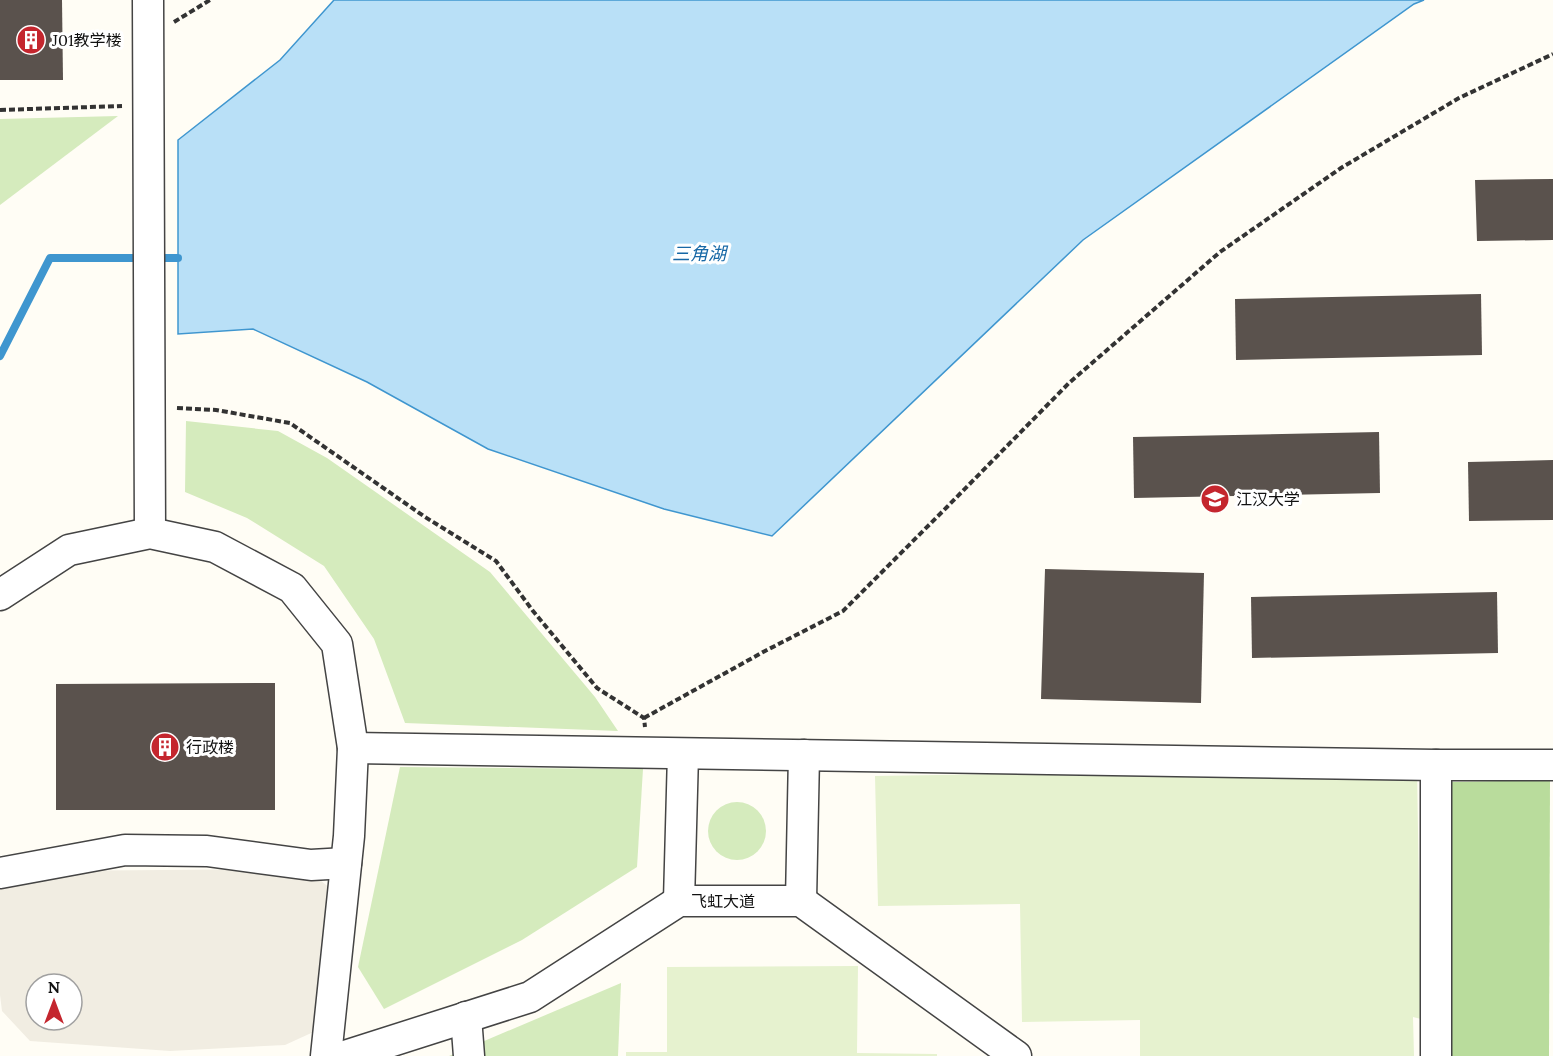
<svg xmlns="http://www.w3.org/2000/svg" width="1553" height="1056" font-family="Lora,'Noto Sans SC',serif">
  <rect width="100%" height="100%" fill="#fffdf5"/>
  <g fill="#d5ebbd">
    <polygon points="118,116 0,205 0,119"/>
    <polygon points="186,421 278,431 327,458 490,572 595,697 618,731 405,723 374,639 324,566 247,518 185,492"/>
    <polygon points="400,767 643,769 637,867 522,940 384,1009 358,967"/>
    <circle cx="737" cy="831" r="29"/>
    <polygon points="621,983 618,1056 449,1056"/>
  </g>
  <polygon fill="#b9dc9c" points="1550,780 1549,1056 1451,1056 1450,782"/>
  <g fill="#e6f2cf">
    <polygon points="1417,767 1421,1019 1413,1017 1414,1056 1140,1056 1140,1020 1022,1022 1020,904 878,906 875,776"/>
    <polygon points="858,966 857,1053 937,1054 937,1056 626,1056 626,1052 667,1052 667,967"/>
  </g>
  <path fill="#f1ede2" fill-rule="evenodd" d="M306,869L335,892L320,1029L285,1045L170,1051L30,1041L2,1011L0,995V888L39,871ZM36,984H72V1020H36Z"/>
  <polygon fill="#b9e0f7" stroke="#3f96cf" stroke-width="1.5" points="334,0 1424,0 1414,4 1083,240 772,536 664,509 488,449 367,382 253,329 178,334 178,140 280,60"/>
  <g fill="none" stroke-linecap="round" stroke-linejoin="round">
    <g stroke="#3f96cf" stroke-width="8">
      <polyline points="155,258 178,258"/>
      <polyline points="0,356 50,258 143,258"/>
    </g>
  </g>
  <g fill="#5a524d">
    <polygon points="0,0 62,0 63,80 0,80"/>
    <polygon points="1553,179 1553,240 1477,241 1475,180"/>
    <polygon points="1481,294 1482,355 1236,360 1235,299"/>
    <polygon points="1379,432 1380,493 1134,498 1133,437"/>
    <polygon points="1553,460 1553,520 1469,521 1468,462"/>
    <polygon points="1045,569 1204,573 1201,703 1041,699"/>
    <polygon points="1497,592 1498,653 1252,658 1251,597"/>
    <polygon points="275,683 275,810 56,810 56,684"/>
  </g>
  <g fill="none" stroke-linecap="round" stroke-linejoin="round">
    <g stroke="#444" stroke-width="33">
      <g id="minor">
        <polyline points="148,0 150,533"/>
        <polyline points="0,595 69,550 150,533 215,547 292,588 337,644 353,748 349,836 326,1056"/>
        <polyline points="353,748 1436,765 1553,765"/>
        <polyline points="1436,765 1436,1056"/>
        <polyline points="0,873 125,850 207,851 311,865 346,863"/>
        <polyline points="679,901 683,754"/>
        <polyline points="801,901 804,755"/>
        <polyline points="466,1017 469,1056"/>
        <polyline points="345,1056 530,997 679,901 801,901 1016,1056"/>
      </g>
    </g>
    <g stroke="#333" stroke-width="4" stroke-dasharray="6 3" stroke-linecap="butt">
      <polyline points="174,22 210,0"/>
      <polyline points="0,110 122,106"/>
      <polyline points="177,408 216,410 290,423 425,517 496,561 533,611 597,688 644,718 645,727"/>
      <polyline points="644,718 765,651 843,611 947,507 1069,383 1220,252 1341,168 1459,98 1553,54"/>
    </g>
    <use href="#minor" stroke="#fff" stroke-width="30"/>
  </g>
  <defs>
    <g id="building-disc" transform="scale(1.5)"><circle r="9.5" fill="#c4262e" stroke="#fff"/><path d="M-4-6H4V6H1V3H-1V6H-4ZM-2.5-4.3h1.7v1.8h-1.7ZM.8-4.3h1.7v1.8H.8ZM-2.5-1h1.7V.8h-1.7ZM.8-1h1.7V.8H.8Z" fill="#fff"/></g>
    <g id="university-disc" transform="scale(1.5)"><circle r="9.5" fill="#c4262e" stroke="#fff"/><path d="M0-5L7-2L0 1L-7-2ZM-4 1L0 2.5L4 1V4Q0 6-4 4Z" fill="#fff"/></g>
  </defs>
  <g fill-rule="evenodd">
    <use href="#building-disc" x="31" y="40"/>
    <use href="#university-disc" x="1215" y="499"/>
    <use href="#building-disc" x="165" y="747"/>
  </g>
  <g text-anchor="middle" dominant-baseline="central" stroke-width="6" stroke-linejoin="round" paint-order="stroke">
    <g font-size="16" fill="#111" stroke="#fff" text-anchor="start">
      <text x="52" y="40">J01教学楼</text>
      <text x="1236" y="499">江汉大学</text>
      <text x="186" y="747">行政楼</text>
    </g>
    <g font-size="16" fill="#111" stroke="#fff">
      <text x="723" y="901">飞虹大道</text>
    </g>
    <g font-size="18" font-style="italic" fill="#1768a6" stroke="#fff">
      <text x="699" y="253">三角湖</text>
    </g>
  </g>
  <g transform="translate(54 1002)"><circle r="28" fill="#ffffff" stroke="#a0a0a0" stroke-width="1.5"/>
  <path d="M0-4.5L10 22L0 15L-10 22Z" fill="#c4262e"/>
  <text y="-9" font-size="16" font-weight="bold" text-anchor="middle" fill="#111111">N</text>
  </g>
</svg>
